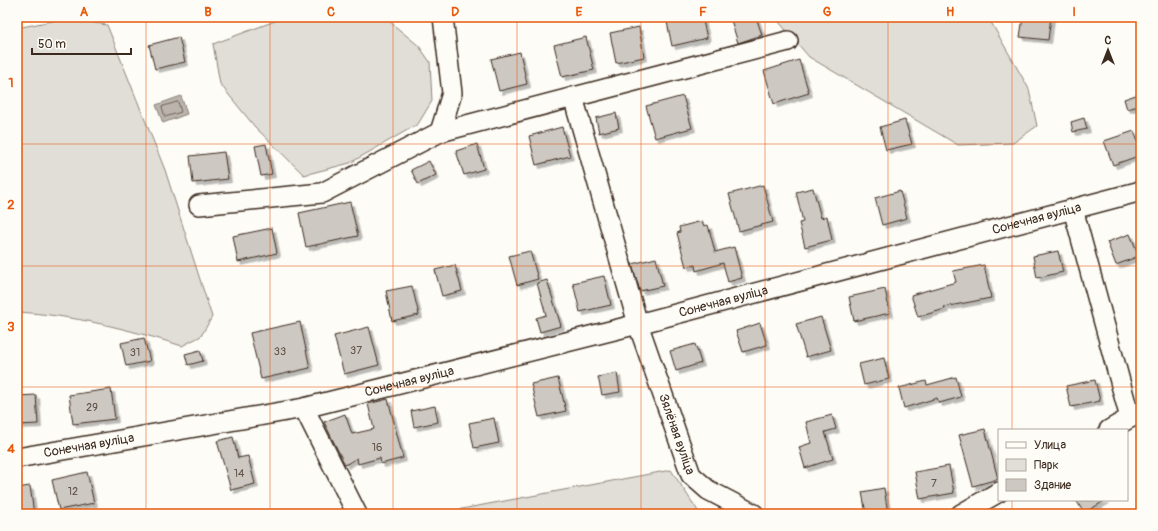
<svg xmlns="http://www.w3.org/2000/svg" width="1158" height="531" font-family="Pangolin,sans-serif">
  <defs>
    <filter id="shadow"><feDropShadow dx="3.5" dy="3.5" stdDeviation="0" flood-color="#0004"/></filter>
  </defs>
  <rect width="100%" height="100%" fill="#fdfcf7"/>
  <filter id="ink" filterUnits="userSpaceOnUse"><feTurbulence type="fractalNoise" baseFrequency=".025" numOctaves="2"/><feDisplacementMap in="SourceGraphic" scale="8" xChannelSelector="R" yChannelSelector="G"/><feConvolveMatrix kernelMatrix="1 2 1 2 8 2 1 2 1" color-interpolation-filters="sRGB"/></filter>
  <g filter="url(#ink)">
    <g fill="#e1ded7" stroke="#8e847a">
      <polygon points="286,17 384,17 419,46 430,62 432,101 418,124 350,163 304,175 255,127 220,84 213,44"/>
      <polygon points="778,17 988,17 1029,89 1037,126 1013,143 958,145 809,57 779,22"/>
      <path d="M67,18L107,25L165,170L212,317L201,336L182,346C129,329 72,315 17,312V28Z"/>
      <polygon points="671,470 700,514 453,514 451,511"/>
    </g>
    <polygon fill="#bbb4ad" stroke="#887d74" points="181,96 187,114 163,123 156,105"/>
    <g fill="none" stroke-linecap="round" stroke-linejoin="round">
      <polygon stroke="#6e6157" stroke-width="1" points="178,102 181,112 165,117 162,107"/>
    </g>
    <g fill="#cdc8c2" stroke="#3b2a1e" filter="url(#shadow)">
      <polygon points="691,17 702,17 707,38 672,46 667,22"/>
      <polygon points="741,17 756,17 762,35 738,43 731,20"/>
      <polygon points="1023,17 1051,17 1048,40 1020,37"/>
      <polygon points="639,27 644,57 616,63 610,33"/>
      <polygon points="179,37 185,62 155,69 149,45"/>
      <polygon points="586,37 594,70 562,77 554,45"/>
      <polygon points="520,52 527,84 499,91 491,59"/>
      <polygon points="799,60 809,93 774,104 764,71"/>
      <polygon points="1136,95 1139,106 1127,109 1124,99"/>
      <polygon points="683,96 692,128 655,138 646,106"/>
      <polygon points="616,113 619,128 599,133 596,118"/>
      <polygon points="1084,118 1087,129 1073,132 1071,122"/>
      <polygon points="905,120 912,144 886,150 880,127"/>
      <polygon points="562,127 570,156 536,165 529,136"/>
      <polygon points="1134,131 1141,150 1141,155 1113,165 1104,141"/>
      <polygon points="266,144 272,174 261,176 255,146"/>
      <polygon points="477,144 484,169 464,175 456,151"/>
      <polygon points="224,152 228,179 193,183 190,156"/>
      <polygon points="429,161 436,175 418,184 411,170"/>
      <polygon points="763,185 773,222 739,231 729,194"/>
      <polygon points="813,188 821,218 827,216 832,240 805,247 799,223 803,222 796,192"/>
      <polygon points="900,191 907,218 882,225 875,198"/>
      <polygon points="350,202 358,236 306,247 299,213"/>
      <polygon points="702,221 704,226 708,225 715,252 734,247 742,278 728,282 723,263 696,271 695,265 686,267 677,233 680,232 679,227"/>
      <polygon points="272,228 277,253 238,262 233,236"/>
      <polygon points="1130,234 1139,256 1116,265 1107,242"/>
      <polygon points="530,251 538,279 517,285 509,256"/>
      <polygon points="1058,251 1063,272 1037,278 1033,256"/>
      <polygon points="656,258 663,286 640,291 632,264"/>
      <polygon points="455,265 462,291 442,296 435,270"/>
      <polygon points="984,265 991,298 944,307 945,309 918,317 911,295 956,282 953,271"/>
      <polygon points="604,276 611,305 580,312 573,283"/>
      <polygon points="547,280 561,326 540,332 536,318 546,315 537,283"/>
      <polygon points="412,286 419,315 392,321 386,291"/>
      <polygon points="885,289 890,313 854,321 849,297"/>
      <polygon points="821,317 831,350 806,357 796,324"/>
      <polygon points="300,322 310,368 261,379 250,333"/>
      <polygon points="760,323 767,345 743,352 736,331"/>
      <polygon points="369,327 379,365 344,374 334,336"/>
      <polygon points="144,338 150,361 126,366 121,343"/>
      <polygon points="695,344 701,363 676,371 670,351"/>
      <polygon points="200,350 203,361 188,365 185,354"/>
      <polygon points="884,358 889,379 864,385 859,364"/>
      <polygon points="617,373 620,392 602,395 598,377"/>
      <polygon points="956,377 961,397 939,403 937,398 904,408 899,388 926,381 927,385"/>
      <polygon points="558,378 566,411 539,417 531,384"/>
      <polygon points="1095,380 1100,401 1071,407 1066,386"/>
      <polygon points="111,389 115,419 73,424 69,395"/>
      <polygon points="36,395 38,424 17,425 17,396"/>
      <polygon points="388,399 403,458 381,464 380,458 358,464 357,458 345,465 324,422 345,414 352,434 374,429 368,404"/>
      <polygon points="435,406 438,422 414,427 411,411"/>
      <polygon points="832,415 836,429 825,432 833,459 805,468 799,447 811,443 806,422"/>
      <polygon points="494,418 499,443 474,448 469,423"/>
      <polygon points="985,429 998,479 973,486 959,435"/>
      <polygon points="233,437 238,458 248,456 255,484 231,490 217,441"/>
      <polygon points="949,466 954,493 920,499 915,472"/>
      <polygon points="87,472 94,503 59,510 52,480"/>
      <polygon points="30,486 34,514 17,514 17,488"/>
      <polygon points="884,488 888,514 866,514 862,492"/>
      <polygon points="1076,500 1106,500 1084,513"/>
    </g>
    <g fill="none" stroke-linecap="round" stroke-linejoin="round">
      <g stroke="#3b2a1e" stroke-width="22">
        <g id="minor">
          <path id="s1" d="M573,97L638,324L691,475L708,490L754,514"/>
          <polyline points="440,132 452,93 443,17"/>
          <polyline points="199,205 322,193 440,132 788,41"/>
          <polyline points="1073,209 1130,418"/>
          <polyline points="304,408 357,514"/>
          <polyline points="1109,430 1140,412"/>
          <path id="s2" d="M17,458L304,408L638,324L1141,191"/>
          <polyline points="961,514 999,492"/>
        </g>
      </g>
      <use href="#minor" stroke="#fdfcf7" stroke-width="19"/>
    </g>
  </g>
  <path fill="none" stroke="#e8590c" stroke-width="1" stroke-opacity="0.55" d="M146,17V514M270,17V514M393,17V514M517,17V514M641,17V514M765,17V514M888,17V514M1012,17V430M17,144H1141M17,266H1141M17,387H1141M1012,500V514"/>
  <g text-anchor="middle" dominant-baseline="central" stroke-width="4" stroke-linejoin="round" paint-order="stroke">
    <g font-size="11" fill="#605247">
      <text x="356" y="350">37</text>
      <text x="280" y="351">33</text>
      <text x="135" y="352">31</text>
      <text x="92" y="407">29</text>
      <text x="377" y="447">16</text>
      <text x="239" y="473">14</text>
      <text x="934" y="483">7</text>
      <text x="73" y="491">12</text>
    </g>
    <g font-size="13" fill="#3b2a1e" stroke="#fdfcf7">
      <text stroke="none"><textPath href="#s2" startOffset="1048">Сонечная вуліца</textPath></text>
      <text stroke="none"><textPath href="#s2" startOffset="724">Сонечная вуліца</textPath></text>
      <text stroke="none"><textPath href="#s2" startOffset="400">Сонечная вуліца</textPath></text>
      <text stroke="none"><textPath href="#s1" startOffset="353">Зялёная вуліца</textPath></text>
      <text stroke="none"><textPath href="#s2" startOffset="73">Сонечная вуліца</textPath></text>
    </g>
  </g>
  <rect width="1158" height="531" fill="none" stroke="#fdfcf7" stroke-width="44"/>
  <rect x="998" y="429" width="130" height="72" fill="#fdfcf7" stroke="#afa8a0"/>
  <rect x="1006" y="442" width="20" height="6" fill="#fdfcf7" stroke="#afa8a0"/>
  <text x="1034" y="449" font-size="12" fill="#3b2a1e">Улица</text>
  <rect x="1006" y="459" width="20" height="12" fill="#e1ded7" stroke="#afa8a0"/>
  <text x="1034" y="469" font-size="12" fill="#3b2a1e">Парк</text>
  <rect x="1006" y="479" width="20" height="12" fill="#cdc8c2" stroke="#afa8a0"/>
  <text x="1034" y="489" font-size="12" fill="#3b2a1e">Здание</text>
  <g transform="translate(1108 50)" stroke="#fdfcf7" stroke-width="3" paint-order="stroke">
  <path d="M0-3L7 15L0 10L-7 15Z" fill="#3b2a1e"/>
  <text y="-6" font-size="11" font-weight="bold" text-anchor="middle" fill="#3b2a1e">С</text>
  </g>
  <path d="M32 48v6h99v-6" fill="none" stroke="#3b2a1e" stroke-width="2"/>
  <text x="38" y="48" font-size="12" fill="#3b2a1e" stroke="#fdfcf7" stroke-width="3" paint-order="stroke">50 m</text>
  <rect x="22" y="22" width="1114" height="487" fill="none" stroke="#e8590c" stroke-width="1.5"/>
  <g font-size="13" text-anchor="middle" font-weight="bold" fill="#e8590c">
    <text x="84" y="16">A</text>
    <text x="208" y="16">B</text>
    <text x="331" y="16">C</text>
    <text x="455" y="16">D</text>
    <text x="579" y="16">E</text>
    <text x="703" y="16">F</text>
    <text x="827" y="16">G</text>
    <text x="950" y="16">H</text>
    <text x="1074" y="16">I</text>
    <text x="11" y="87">1</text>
    <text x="11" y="209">2</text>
    <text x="11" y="331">3</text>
    <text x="11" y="453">4</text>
  </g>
</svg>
